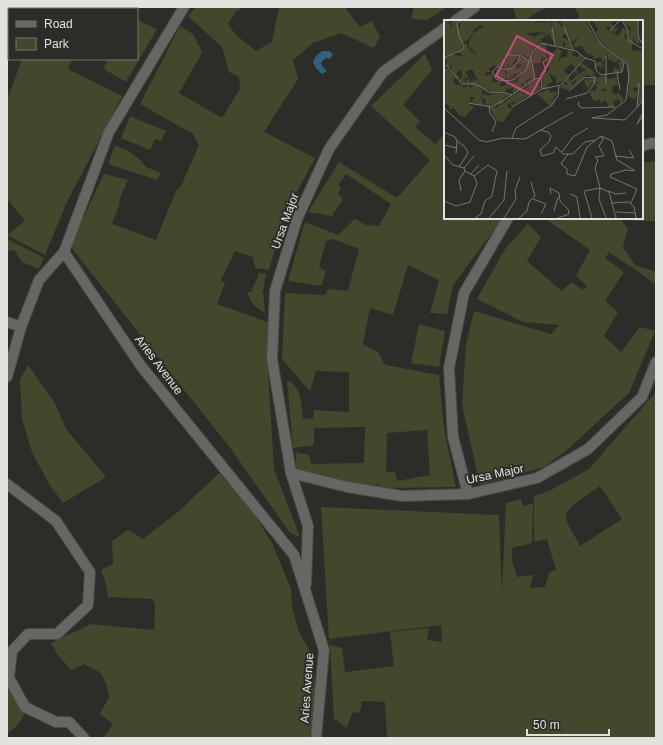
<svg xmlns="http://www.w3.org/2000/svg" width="663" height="745" font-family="Helvetica,sans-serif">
  <rect width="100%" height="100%" fill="#2c2d28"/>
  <g fill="#44472b" fill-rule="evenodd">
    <polygon points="29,7 109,7 114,9 28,9"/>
    <polygon points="196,7 245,7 236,11 228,24 236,35 256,51 272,42 279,7 349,7 346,9 360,27 372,21 380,37 374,48 341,33 313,43 293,60 298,79 264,132 315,158 285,214 269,270 255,268 253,257 235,251 221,280 225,283 217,304 270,323 268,370 274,469 300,537 290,533 231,449 70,246 104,174 128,180 119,200 120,203 112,224 156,240 176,191 181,186 199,145 193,134 140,104 180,26 194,35 202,53 179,93 222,118 240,89 239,77 229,72 222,47 188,16"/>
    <polygon points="414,7 447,7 427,20 411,19"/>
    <polygon points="513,7 547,7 523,21 517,21"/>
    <polygon points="575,7 656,7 656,100 655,85 642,85 642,21 579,21 579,16"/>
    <polygon points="137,20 157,29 126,82 104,69 107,59 137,59"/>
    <path d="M425,54L432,70L403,105L420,121L415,127L435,144L445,133V218H503L453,285L447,314L430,313L439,280L408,265L393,315L370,308L363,344L378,352L385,365L439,375L444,429L456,487L380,488L378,484L365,487L296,472V452L309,455L311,464L364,463L365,427L314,428V445L293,448L287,380C302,387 301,403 303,418L313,419L314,410L349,412V372L316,371L310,391L282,359L285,293L325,295L328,289L348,291L359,249L333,239L326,241L319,267L326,271L321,286L288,281L305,222L338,235L355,219L366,225L379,226L391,204L346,174L338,185L341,188L338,194L343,199L332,216L308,212L339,162L397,198L430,160L371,106ZM427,430L430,475L397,481L395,472H386L387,433Z"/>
    <polygon points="22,59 72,59 68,69 122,96 66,204 45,255 7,235 25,221 7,199 7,100"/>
    <polygon points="130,116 166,131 161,141 155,139 150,150 121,138"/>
    <polygon points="115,146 127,150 139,159 146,167 161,173 157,180 108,164"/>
    <polygon points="656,161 656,221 635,221 631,218 642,218 642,162"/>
    <polygon points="544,218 620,218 628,229 623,247 635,265 656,272 656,284 609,252 605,258 624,272 605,301 618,312 604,336 621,352 640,327 655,331 629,393 567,450 544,467 480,485 462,405 466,344 474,311 551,334 559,325 523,322 477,299 505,249 528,224 541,237 527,261 562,291 571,282 584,290 587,286 576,276 590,250"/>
    <polygon points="7,239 44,258 39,269 22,262 14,250 7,251"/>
    <path d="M259,273L266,274L263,292L265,313C257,308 248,302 248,292H251Z"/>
    <polygon points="419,324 445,331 439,367 411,363"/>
    <polygon points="28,365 55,403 66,429 106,477 63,503 49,484 32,452 22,419 20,380"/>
    <path d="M656,392V738H387L385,702L362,701L360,712L352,713L347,728L334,719L330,645L342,648L345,672L394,666L390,632L429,628L427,640L442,642L441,625L329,639L321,507L499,515L502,593L506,503L521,499L523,506L533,503L532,543L512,548V561L517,577L533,575L530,588L545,587L549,573L556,570L547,539L534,542V496L549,491L589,469ZM600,486L622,519L580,546L567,522L566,513L574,504Z"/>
    <polygon points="219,473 251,509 272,543 291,589 292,607 299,632 313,657 315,689 313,720 309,738 103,738 113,724 100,714 109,697 107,686 101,673 84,664 71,670 57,654 51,643 91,624 154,630 155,607 153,599 108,597 105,581 101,570 113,564 112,541 128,530 143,539 178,512"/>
    <polygon points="7,685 24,715 17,726 7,734"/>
  </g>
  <polygon fill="#31617e" points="322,51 329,51 333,54 330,59 326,58 321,62 322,66 327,71 322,74 316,68 313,62 316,56"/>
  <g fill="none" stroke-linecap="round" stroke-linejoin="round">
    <g stroke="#494a45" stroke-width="12">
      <g id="street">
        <polyline points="184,7 109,132 64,252 141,366 294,555 324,650 316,738"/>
        <polyline points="455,21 475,7"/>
        <polyline points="642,146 652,143 656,144"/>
        <polyline points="7,322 21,327 39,280 64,252"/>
        <polyline points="7,377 21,327"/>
        <polyline points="291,473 347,487 402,496 468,494 537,478 588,449 642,397 656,362"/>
        <polyline points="7,484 56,521 90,572 88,605 57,634 28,634 12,651 9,678 25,707 56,722 69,722 84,738"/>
        <polyline points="468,494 453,437 449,368 464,293 508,218"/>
        <polyline points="306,584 308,526 291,473 272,359 275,291 297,219 329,149 383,72 445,28"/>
      </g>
    </g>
    <use href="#street" stroke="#666663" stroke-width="10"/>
  </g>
  <g text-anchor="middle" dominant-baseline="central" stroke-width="4" stroke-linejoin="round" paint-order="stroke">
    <g font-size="12" fill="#e2e2df" stroke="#2c2d28">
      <text transform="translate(285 221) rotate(-70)">Ursa Major</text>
      <text transform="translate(159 365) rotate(53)">Aries Avenue</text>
      <text transform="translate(495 474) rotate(-12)">Ursa Major</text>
      <text transform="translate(307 688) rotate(-86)">Aries Avenue</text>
    </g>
  </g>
  <g transform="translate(444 20)">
    <rect width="199" height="199" fill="#2c2d28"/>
    <path d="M0,1H6L5,2L8,9L7,1H13L19,30L2,35L0,28ZM16,1H94L90,3L106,1L111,24L104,13L103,19L100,12L81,13L91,17L99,12L101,18H98V21L96,22L97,19H95L96,22L91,26L88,24L87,26L90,27L85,38L75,33L63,35L52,46L50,45L45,49L47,52H43L40,56L48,54L49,62L57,61L56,66H61L62,62L67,65L69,62L73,63L87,37L91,60L84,65V61L88,60L86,58L81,61L83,65L77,63L78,69L69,74V68L62,69V71L46,72L44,68V70L22,63L23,60L26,59L25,62L29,61V57L31,61L33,59L28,49L21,52L25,57L20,58L22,61L20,64L15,60L18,57L17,49L12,54L16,56L14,60L7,49L8,46L7,45L5,48L2,45L3,39L1,40V37L8,34L19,37L15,32L20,31V24L23,23L24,27L27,32L34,35L25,27V22L29,13L39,7L37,5L30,10L25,19L19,23L15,16ZM107,1H113L120,9L123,15L120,14L118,18L123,19L128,29L119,27L122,23L119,22V28L112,25ZM116,1H142L154,22L179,41L178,51L169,53L170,47L175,50L176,46L173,43L177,41L174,39L172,43L164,39V34L158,43L161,46L158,45V50L155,46L152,48L153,42H158L157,37L149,39L150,36L142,33L138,26L129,27V24L135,18L127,22ZM148,1H163L161,4L164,1H170L167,4L170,6L166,10L165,5L162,9L167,12L166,11L170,7L171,9L174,7L173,13V9L171,14L169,10L167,12L174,16L179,8L181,9V6L184,13L180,17L184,21L187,7L182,6L178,1H193L194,8L192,11L195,14L192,15L191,17L194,15L196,22L194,24L199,26L192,23L189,18L188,30L198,31L199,36V46H197L199,47V80L194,86L195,63V67L189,68L190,71H194L190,74L194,72L192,78H189L185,85L188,78L184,76L183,69L187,68L183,65L188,64L184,65V44L156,21L152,13L154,9ZM102,23L103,39L97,37V43H89V35L92,26ZM113,28L118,31L114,42L117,38L123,37L124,30L129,31L128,36L134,37L136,34L139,38L131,48L128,44L122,48L120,52L125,55L120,61L112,64V57L104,53L109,62L104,64L103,69H99L98,55L104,52L106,36ZM75,35L65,48V43L63,45L65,48L55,45L60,40L63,41L64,39L62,38L65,36ZM77,36L85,41L77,54L74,52V56L72,53L69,54L70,59H66L69,58L68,55L64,60L63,57L60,60L51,57L49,53L51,54L54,46L55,52L61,50V54L62,55L64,52L62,50L72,45L73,49L76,48L77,44H73ZM138,43L152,53L149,54V57L141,54V57L131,65L129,64L133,61L131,60L127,63L130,66L125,70L116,68L121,62V65H124L121,61L125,58L127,61L133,55L130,51L133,48V55L142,50L135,46ZM3,48L12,58L9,60L12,65H19V68L25,65L26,68L30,65L43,72L38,70L39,76L43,73V76L56,73L66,75L58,79L60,82L57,84L42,86L41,79L37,77L40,86L26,82L31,78L27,77L25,81L27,84L20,82L30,87L21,97L15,95L11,89L8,88L6,90L5,85L0,84V50ZM162,56V69H157L162,72L163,58L166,59L173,57V60L167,59L173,61L174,65L169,66L168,72L172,75L175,72L177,77L179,76L178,84L174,79L169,82L170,87H165L161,80L157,83L156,80L150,81L145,73L147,70L151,72L154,62H152L153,66L146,62L148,65L143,68L140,60ZM93,59L97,68L69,85L71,82H67L69,86L67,87V83L63,84L65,88H69L59,102L52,100L46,88L53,87L78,70L80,74L82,73L80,69L83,67L85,70L84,66ZM105,69L107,73L109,71L114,72L110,77L111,81L106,79L110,82L106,86L93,74Z" fill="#44472b"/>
    <path fill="none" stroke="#757571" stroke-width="1" d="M144,1L156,23L183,44L185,55L182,80L163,95L148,98L181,100L199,81M178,1L184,10V20L199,29M194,1V16L199,25M108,7L111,26M120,7L129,30M166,11L175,1M162,36V65M0,37L19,30L20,26L15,16L13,3L16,1M85,41L76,35H64L48,52L52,59L58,61L69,60L81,51L83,48L85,41L86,38L87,36M2,45L18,64H31L47,73L58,72L68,75L91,59L87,37L89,31L97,23L132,31L141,38L151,41L152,50L157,55L178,52L180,42M54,46L56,49H66L74,42L76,35M173,53L176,70M96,57L102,51L99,42L106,38L105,32M98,69L117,65L141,38M125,71L140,58L152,57M122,79L143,73L150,64L151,57M135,82L134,85L138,88L171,87M24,83L48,87L68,75M45,87L46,93L52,102L48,112M68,87L98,69L97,58L91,59M193,87L195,63M0,88L35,120L42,122L59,118L81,119L129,92M199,92L193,104L199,97M96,110L104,112L107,116L105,122L96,130L98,136L109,133L112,127L119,134H129L141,122L151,120M0,112L11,117L13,121M157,116L159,120L155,126L160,136L151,137L154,140L151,148L156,168L155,179L162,198M157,116L168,121L173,140L190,150M68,118L72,108L108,85L114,76L115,66M0,125L13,128M118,132L129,117L144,108M12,134L13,121L21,127L24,133L15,147M124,134L117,144L123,149V154L131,156L143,127L157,116M0,135L9,145L20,148L21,151L30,156L44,145L53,151L48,176L41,181L37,194L31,198M171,136L190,138L185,130M20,148L30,136M27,154L35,145M156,168L165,172L172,198M17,171L15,160L21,151M164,171L172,174L182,173M107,174L106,168L115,173L116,181L124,189L125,194L114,198M126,174L133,177L136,198M89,179L102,184L97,194M0,181L12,186L26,182L33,163L30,156M167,183L185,182L190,187L192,198M187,183L193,169L166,157L167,154L182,150L191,151M110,191L114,177M172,192L191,193M45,198L60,180L63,151M60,198L72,179L71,170L76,157M75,198L83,191L85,182L91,176L87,162M148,198L140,171L156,168"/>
    <path fill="#ca4a7c" fill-opacity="0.15" stroke="#ca4a7c" stroke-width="2" d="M73,16L109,35L87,75L52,56Z"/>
    <rect width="199" height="199" fill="none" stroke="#e2e2df" stroke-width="2"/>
  </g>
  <rect width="663" height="745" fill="none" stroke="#e2e2df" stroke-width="16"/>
  <rect x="8" y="8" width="130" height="52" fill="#2c2d28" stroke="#757571"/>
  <rect x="16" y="21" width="20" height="6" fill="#666663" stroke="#757571"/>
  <text x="44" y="28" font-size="12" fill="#e2e2df">Road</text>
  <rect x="16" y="38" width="20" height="12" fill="#44472b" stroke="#757571"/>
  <text x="44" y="48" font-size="12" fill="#e2e2df">Park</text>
  <path d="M527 729v6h82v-6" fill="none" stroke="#e2e2df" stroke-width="2"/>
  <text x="533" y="729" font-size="12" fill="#e2e2df" stroke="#2c2d28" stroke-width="3" paint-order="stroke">50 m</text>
</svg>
